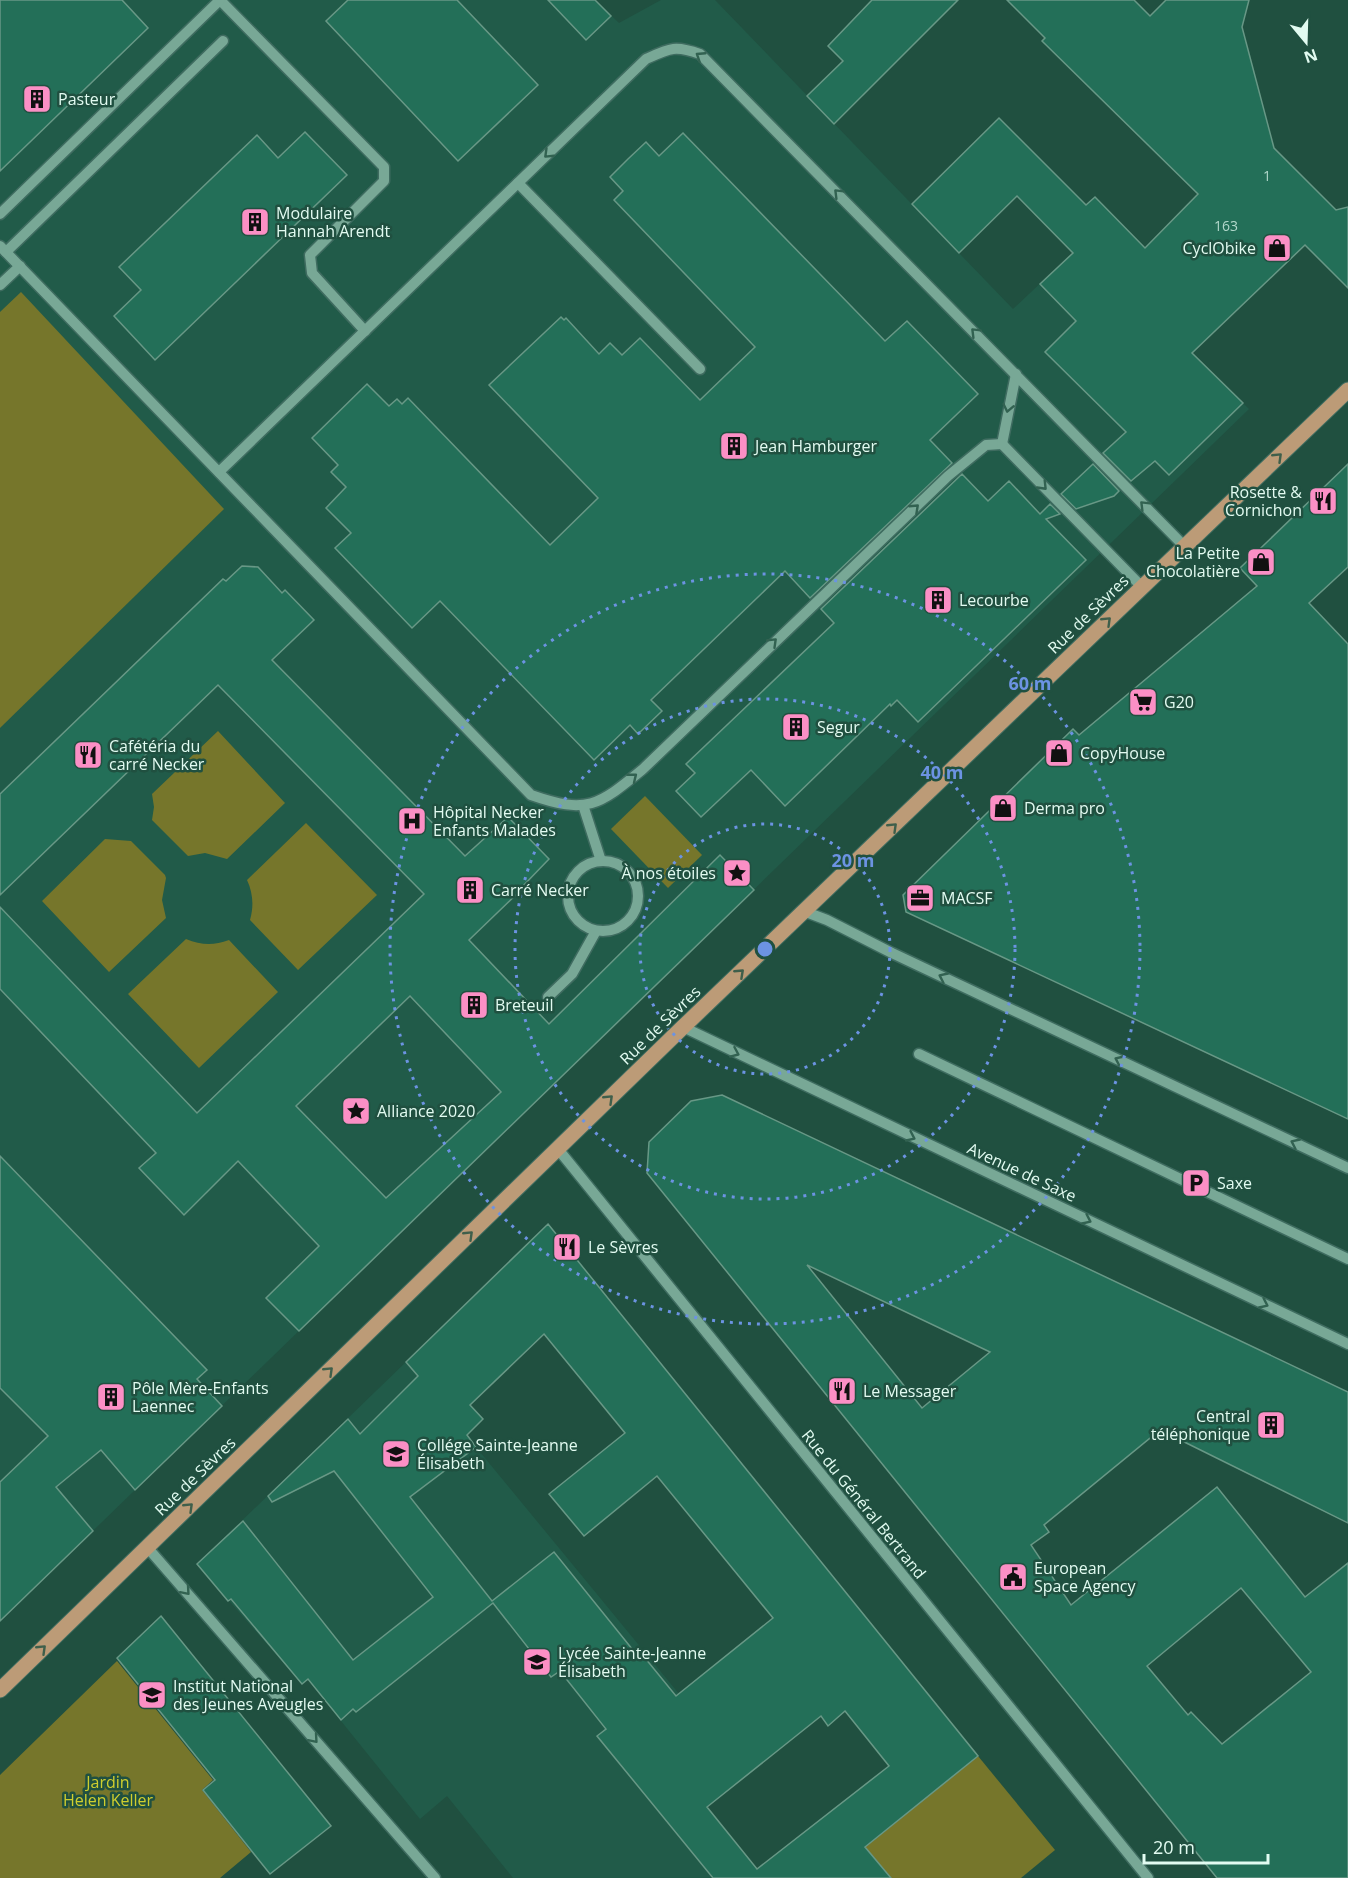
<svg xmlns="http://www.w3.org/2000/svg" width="1348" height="1878" font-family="'Open Sans',sans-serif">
  <rect width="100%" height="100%" fill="#205040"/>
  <g fill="#215b49">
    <polygon points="0,0 595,0 619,23 661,0 715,0 1013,309 1081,245 1249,409 0,1621"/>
    <polygon points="406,1362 712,1734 643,1793 713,1878 513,1878 447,1796 420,1819 308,1680 302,1684 197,1564"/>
  </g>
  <g fill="#76762b">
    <polygon points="21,292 224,509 0,728 0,312"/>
    <polygon points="218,731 285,803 227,859 205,853 188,856 152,820 154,807 152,794"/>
    <polygon points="645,796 702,855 668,888 611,829"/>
    <path d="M306,823L377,895L298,970L250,920C254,906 253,893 247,880Z"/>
    <polygon points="105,839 131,841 165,875 166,878 162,900 166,918 109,972 42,901"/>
    <path d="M186,939C201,945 213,946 229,940L278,992L199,1068L128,994Z"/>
    <polygon points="117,1661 213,1780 202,1790 251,1852 220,1878 0,1878 0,1775"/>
    <polygon points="978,1756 1055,1850 1021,1878 891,1878 865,1847"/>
  </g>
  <g fill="#236f58" stroke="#689886" stroke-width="1.5" fill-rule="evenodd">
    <polygon points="0,0 122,0 148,28 0,171"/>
    <polygon points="348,0 457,0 538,85 458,161 326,21"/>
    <polygon points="548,0 595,0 611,16 586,40"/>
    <polygon points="872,0 958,0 834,124 807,96 843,61 828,46"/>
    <polygon points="1007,0 1134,0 1150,16 1166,0 1249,0 1242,27 1274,148 1336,210 1348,207 1348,288 1305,245 1192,353 1243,403 1169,475 1155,461 1131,481 1103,453 1126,432 1045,352 1076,321 1040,284 1073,253 1017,196 959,253 912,204 999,118 1086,205 1095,197 1145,248 1198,194 1042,41 1045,38"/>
    <polygon points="305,132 347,175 155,360 114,316 141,290 119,267 257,135 278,158"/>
    <polygon points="683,133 885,341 907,321 978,394 930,440 952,463 810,598 785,571 651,700 662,711 638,734 630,725 594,760 440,601 412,628 335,548 351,533 326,508 346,487 331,472 338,465 312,438 367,384 389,406 397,399 402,404 408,398 550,545 598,498 489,385 561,317 564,320 566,318 599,354 610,343 622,355 640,338 700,400 755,347 614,200 623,191 610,177 628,159 646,142 659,156"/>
    <polygon points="1093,464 1119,491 1114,496 1076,509 1061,494"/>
    <polygon points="1348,464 1348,567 1309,603 1348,644 1348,1119 906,912 903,895 1073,729 1079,735 1257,586 1240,568"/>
    <polygon points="962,474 988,501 1009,481 1040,514 1050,504 1060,514 1046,519 1086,560 918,722 897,700 891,706 890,704 785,806 751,770 701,817 676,791 695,773 686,764 834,623 821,609"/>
    <path d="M242,566L258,567L282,593L285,590L314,620L272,660L465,856L508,817L549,859L523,886L524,887L469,940L549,1024L720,855L754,890L299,1331L266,1298L319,1246L238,1161L184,1215L139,1168L156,1153L0,989V907L197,1113L424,894L218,685L0,895V794L223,579L226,581ZM410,996L501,1092L386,1198L296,1106Z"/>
    <path d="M722,1095L1348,1392V1523L1160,1430L1044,1525L1049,1532L1031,1545L1071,1605L1217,1487L1305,1597L1348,1563V1878H1217L647,1173L649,1142L691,1101ZM807,1265L990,1352L922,1408ZM1241,1588L1311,1672L1222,1744L1191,1712L1188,1715L1147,1666Z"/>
    <polygon points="0,1156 207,1370 197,1379 222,1406 135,1490 101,1450 56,1487 93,1531 0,1621 0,1482 48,1436 0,1388"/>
    <path d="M548,1224L978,1756L865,1847L891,1878H713L597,1736L606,1729L560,1671L551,1677L493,1603L356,1712L353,1709L341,1720L308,1679L302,1684L231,1599L228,1601L197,1564L243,1521L353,1660L433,1597L334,1471L272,1502L268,1496L348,1419L360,1434L418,1376L406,1362ZM544,1334L625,1433L549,1494L584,1536L657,1476L773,1618L676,1696L645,1658L641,1660L554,1552L492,1601L410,1497L476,1447L467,1435L483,1419L470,1405ZM845,1711L889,1766L757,1869L707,1807L821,1716L828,1726Z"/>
    <polygon points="161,1616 331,1826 270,1874 203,1790 215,1780 117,1658"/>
  </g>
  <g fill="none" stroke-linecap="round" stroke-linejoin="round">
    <g stroke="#3f6c60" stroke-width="13">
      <g id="minor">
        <polyline points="220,0 384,167 384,181 310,255 312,273 365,331"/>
        <polyline points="518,183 700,369"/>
        <polyline points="0,214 220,0"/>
        <path d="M0,246L531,795C588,815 599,805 643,769L948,476L986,445L1002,444"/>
        <polyline points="6,252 223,41"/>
        <polyline points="0,285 20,266"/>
        <polyline points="1002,444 1142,587"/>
        <polyline points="1002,444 1016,374"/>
        <path d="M219,472L646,59C670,48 675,45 700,54L1185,547"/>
        <polyline points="583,805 601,861"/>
        <circle cx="603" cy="896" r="35"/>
        <polyline points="806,912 827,920 892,953 1348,1168"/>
        <polyline points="548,997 572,974 596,931"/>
        <polyline points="683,1027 1348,1344"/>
        <polyline points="919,1054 1348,1259"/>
        <polyline points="558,1149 1148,1878"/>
        <polyline points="147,1547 435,1878"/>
      </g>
    </g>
    <g stroke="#3f6c60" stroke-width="17">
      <polyline id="major" points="0,1690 683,1027 1348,390"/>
    </g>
    <use href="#minor" stroke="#78a896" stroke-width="10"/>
    <use href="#major" stroke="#bc9b77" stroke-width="15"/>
  </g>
  <defs><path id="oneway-chevron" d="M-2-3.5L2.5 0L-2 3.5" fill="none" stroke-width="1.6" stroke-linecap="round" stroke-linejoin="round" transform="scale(1.5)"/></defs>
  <g stroke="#326251">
    <use href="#oneway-chevron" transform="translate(700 56) rotate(-147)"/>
    <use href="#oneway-chevron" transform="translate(548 154) rotate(136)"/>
    <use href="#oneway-chevron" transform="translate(838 193) rotate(-135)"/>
    <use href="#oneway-chevron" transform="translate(975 332) rotate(-135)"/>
    <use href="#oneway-chevron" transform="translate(1008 408) rotate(102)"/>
    <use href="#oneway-chevron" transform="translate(1043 486) rotate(46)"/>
    <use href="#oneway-chevron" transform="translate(1144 505) rotate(-135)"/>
    <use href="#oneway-chevron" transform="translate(915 508) rotate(-43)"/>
    <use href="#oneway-chevron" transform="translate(773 642) rotate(-44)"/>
    <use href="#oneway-chevron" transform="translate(633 777) rotate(-39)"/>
    <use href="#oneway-chevron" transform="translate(943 977) rotate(-155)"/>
    <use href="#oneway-chevron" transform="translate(735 1053) rotate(24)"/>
    <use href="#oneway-chevron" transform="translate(1119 1060) rotate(-155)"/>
    <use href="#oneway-chevron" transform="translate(911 1137) rotate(25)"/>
    <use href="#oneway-chevron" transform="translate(1295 1143) rotate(-155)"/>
    <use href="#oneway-chevron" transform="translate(1087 1220) rotate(25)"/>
    <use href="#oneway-chevron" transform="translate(1264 1304) rotate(25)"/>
    <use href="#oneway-chevron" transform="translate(186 1591) rotate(49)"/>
    <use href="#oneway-chevron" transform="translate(314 1739) rotate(49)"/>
  </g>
  <g stroke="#3f5f4b">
    <use href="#oneway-chevron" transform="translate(1278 457) rotate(-44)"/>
    <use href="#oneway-chevron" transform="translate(1107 621) rotate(-44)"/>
    <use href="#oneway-chevron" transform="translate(893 827) rotate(-44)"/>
    <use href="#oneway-chevron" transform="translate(740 973) rotate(-43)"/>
    <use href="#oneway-chevron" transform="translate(609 1099) rotate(-44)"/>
    <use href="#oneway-chevron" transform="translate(469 1235) rotate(-44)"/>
    <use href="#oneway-chevron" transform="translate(329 1371) rotate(-44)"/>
    <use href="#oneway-chevron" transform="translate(189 1507) rotate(-44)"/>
    <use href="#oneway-chevron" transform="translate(42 1649) rotate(-44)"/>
  </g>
  <g fill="none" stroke="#6c93e2" stroke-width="3" stroke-dasharray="3 6">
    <circle cx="765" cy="949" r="125"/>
    <circle cx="765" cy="949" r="250"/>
    <circle cx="765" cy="949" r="375"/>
  </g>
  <defs>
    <g id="building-square" transform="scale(1.5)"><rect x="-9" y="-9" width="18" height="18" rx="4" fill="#fb8fc5" stroke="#205040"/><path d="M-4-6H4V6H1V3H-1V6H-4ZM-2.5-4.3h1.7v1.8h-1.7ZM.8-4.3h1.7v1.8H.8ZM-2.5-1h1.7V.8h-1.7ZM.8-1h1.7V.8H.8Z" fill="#111"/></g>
    <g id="shop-square" transform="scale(1.5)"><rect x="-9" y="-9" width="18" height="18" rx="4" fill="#fb8fc5" stroke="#205040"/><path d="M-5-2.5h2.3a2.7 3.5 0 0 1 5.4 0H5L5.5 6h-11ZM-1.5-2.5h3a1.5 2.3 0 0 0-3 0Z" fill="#111"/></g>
    <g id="restaurant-square" transform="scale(1.5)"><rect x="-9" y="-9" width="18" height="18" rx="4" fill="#fb8fc5" stroke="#205040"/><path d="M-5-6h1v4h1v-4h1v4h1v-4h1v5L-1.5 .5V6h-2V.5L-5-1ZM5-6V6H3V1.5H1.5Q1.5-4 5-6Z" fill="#111"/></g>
    <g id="supermarket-square" transform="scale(1.5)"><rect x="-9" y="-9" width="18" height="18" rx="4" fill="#fb8fc5" stroke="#205040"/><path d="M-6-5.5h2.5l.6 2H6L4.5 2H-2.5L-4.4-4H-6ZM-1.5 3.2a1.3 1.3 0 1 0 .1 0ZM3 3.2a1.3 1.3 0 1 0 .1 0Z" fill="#111"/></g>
    <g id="hospital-square" transform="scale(1.5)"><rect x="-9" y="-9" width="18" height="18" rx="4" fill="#fb8fc5" stroke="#205040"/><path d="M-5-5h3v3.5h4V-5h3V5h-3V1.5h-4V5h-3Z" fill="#111"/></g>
    <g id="sight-square" transform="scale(1.5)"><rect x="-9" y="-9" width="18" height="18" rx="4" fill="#fb8fc5" stroke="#205040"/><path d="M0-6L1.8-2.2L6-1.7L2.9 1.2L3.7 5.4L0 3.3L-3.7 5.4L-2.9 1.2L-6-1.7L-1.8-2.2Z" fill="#111"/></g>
    <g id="office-square" transform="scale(1.5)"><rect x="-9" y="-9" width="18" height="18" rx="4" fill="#fb8fc5" stroke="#205040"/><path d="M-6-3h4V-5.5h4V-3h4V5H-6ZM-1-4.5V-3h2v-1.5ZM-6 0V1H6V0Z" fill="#111"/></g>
    <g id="parking-square" transform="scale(1.5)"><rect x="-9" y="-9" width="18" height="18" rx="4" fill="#fb8fc5" stroke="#205040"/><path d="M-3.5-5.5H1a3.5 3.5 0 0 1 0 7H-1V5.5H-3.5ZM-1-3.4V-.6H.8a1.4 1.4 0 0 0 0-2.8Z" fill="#111"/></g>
    <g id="school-square" transform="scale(1.5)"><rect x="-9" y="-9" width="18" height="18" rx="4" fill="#fb8fc5" stroke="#205040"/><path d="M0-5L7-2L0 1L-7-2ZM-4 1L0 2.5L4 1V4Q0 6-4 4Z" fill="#111"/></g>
    <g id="civic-square" transform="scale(1.5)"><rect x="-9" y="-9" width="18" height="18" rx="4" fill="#fb8fc5" stroke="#205040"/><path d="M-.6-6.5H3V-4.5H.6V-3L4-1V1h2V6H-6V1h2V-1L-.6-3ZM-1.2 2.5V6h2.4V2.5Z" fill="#111"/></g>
  </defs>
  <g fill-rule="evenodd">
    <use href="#building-square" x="37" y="99"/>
    <use href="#building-square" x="255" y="222"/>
    <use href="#shop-square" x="1277" y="248"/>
    <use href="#building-square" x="734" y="446"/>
    <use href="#restaurant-square" x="1323" y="501"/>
    <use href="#shop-square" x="1261" y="562"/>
    <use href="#building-square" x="938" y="600"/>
    <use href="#supermarket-square" x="1143" y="702"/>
    <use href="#building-square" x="796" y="727"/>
    <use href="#shop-square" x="1059" y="753"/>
    <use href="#restaurant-square" x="88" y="755"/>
    <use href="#shop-square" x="1003" y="808"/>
    <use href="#hospital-square" x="412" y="821"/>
    <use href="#sight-square" x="737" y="873"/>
    <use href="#building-square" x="470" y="890"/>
    <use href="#office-square" x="920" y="898"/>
    <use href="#building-square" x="474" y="1005"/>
    <use href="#sight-square" x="356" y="1111"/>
    <use href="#parking-square" x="1196" y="1183"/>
    <use href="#restaurant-square" x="567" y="1247"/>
    <use href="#restaurant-square" x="842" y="1391"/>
    <use href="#building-square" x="111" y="1397"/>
    <use href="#building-square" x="1271" y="1425"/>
    <use href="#school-square" x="396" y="1454"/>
    <use href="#civic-square" x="1013" y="1577"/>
    <use href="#school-square" x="537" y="1662"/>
    <use href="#school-square" x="152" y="1695"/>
  </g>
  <g text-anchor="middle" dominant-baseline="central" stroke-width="5" stroke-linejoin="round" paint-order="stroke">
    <g font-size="14" fill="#b2d8cb">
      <text x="1267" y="175">1</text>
      <text x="1226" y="225">163</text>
    </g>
    <g font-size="16" fill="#e2fbf1" stroke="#205040" text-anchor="start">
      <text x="58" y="99">Pasteur</text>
      <text x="276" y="213">Modulaire<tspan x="276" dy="18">Hannah Arendt</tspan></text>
      <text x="1256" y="248" text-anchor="end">CyclObike</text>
      <text x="755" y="446">Jean Hamburger</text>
      <text x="1302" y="492" text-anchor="end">Rosette &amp;<tspan x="1302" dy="18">Cornichon</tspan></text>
      <text x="1240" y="553" text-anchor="end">La Petite<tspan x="1240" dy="18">Chocolatière</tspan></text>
      <text x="959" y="600">Lecourbe</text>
      <text x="1164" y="702">G20</text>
      <text x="817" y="727">Segur</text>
      <text x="109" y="746">Cafétéria du<tspan x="109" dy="18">carré Necker</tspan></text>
      <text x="1080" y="753">CopyHouse</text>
      <text x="1024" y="808">Derma pro</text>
      <text x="433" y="812">Hôpital Necker<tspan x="433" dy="18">Enfants Malades</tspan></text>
      <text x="716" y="873" text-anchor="end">À nos étoiles</text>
      <text x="491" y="890">Carré Necker</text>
      <text x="941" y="898">MACSF</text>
      <text x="495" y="1005">Breteuil</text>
      <text x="377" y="1111">Alliance 2020</text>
      <text x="1217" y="1183">Saxe</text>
      <text x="588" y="1247">Le Sèvres</text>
      <text x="132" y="1388">Pôle Mère-Enfants<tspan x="132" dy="18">Laennec</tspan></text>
      <text x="863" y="1391">Le Messager</text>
      <text x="1250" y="1416" text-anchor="end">Central<tspan x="1250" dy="18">téléphonique</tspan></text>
      <text x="417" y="1445">Collége Sainte-Jeanne<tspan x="417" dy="18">Élisabeth</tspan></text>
      <text x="1034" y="1568">European<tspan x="1034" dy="18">Space Agency</tspan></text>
      <text x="558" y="1653">Lycée Sainte-Jeanne<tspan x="558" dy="18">Élisabeth</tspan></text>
      <text x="173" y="1686">Institut National<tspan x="173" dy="18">des Jeunes Aveugles</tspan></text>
    </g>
    <g font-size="16" fill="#e2fbf1" stroke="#205040">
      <text transform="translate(1088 614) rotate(-44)">Rue de Sèvres</text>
      <text transform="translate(660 1025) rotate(-44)">Rue de Sèvres</text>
      <text transform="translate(1022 1172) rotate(25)">Avenue de Saxe</text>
      <text transform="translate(195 1476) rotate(-44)">Rue de Sèvres</text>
      <text transform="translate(864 1504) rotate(51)">Rue du Général Bertrand</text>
    </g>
    <g font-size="16" fill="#cfce2e" stroke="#205040">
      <text x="108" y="1782">Jardin<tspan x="108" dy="18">Helen Keller</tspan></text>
    </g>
  </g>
  <circle cx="765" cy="949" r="9" fill="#6c93e2" stroke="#205040" stroke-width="3"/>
  <g font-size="18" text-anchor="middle" font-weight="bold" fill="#6c93e2" stroke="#205040" stroke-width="5" stroke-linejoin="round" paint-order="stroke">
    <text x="1030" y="690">60 m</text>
    <text x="942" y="779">40 m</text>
    <text x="853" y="867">20 m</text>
  </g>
  <g transform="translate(1306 42) rotate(161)" stroke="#205040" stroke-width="4.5" paint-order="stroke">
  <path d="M0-4.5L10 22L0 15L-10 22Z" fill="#e2fbf1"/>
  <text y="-9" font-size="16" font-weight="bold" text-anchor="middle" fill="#e2fbf1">N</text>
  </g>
  <path d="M1144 1854v9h124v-9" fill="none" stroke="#e2fbf1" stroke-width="3"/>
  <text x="1153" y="1854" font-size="18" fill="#e2fbf1" stroke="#205040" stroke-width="4.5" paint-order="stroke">20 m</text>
</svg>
